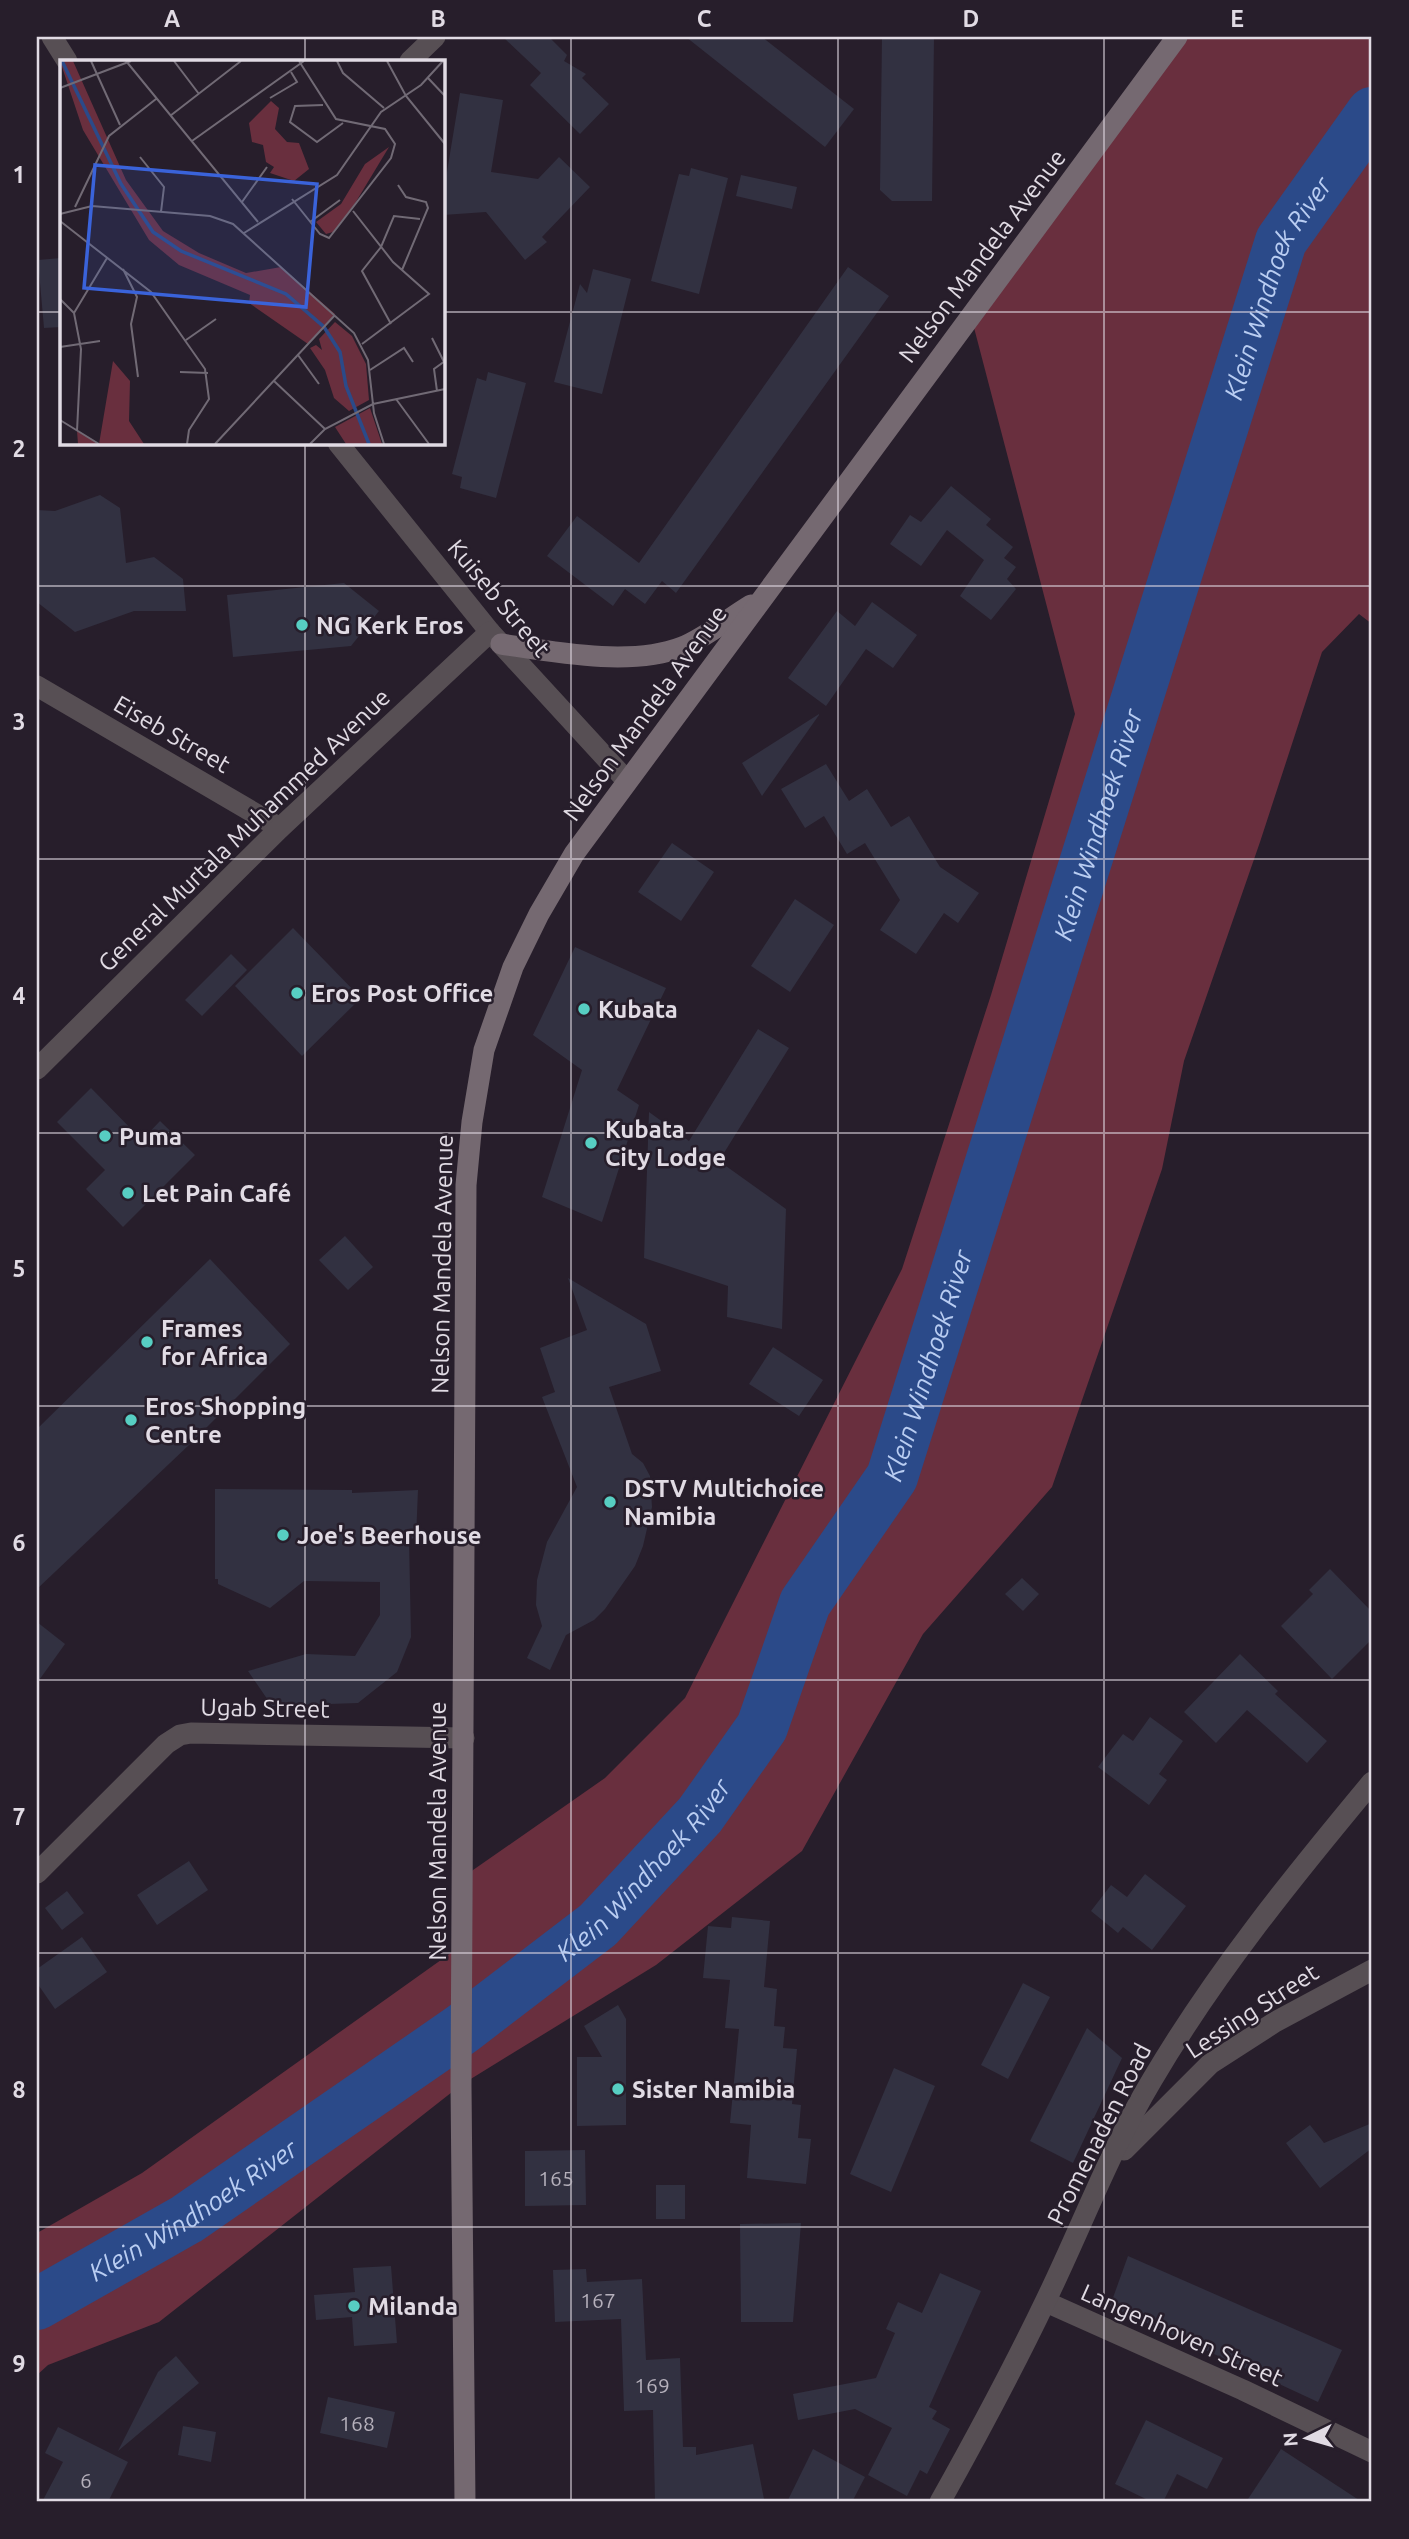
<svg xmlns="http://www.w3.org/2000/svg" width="1409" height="2539" font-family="Ubuntu,sans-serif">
  <rect width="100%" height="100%" fill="#271e2b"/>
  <polygon fill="#692f3e" points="1177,37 1372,37 1372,624 1359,614 1322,652 1260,842 1184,1061 1162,1169 1052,1487 923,1634 802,1851 656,1965 461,2085 159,2322 48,2365 37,2375 37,2233 142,2173 462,1945 463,1877 605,1778 685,1698 902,1269 991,995 1075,714 972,320"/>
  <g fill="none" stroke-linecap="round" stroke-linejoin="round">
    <path stroke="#2b4a89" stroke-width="52" id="s1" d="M37,2304L187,2219L462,2029L598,1925L700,1815L762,1727L805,1603L892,1477L1281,241L1372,113"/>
  </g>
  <g fill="#323141">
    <polygon points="503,37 549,37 567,55 564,61 586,74 582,78 609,104 580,134 530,85 541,73"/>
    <polygon points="686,37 762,37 854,109 825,147"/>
    <polygon points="882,37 934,37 932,201 892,201 880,190"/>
    <polygon points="460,93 503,100 491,172 538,179 559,157 590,187 542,237 547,242 525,260 486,212 443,215 443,196"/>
    <polygon points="691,168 728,178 699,294 651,281 679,174 689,176"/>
    <polygon points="741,175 797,187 792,209 736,196"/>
    <polygon points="61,258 61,327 44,328 38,260"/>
    <polygon points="848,267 889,296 676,593 662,581 645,604 625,589 613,606 547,556 577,516 639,563"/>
    <polygon points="593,269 631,279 602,394 554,382 580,284 587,293"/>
    <polygon points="488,372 526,383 496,498 460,488 462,477 452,474 477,378 486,381"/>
    <polygon points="951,486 991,519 986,525 1013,547 1004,558 1016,567 1007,579 1016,589 991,620 960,596 984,560 947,530 921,566 890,544 910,515 921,522"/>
    <polygon points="100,495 120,508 126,563 154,557 183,579 186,611 134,611 75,632 37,602 37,510 55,511"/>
    <polygon points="344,583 379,611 351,646 233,657 227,595"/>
    <polygon points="872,602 917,635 893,668 866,649 826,706 788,678 837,611 855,626"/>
    <polygon points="819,714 819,715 762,796 742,763"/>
    <polygon points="826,764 849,801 867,789 891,827 909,816 940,867 979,893 958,923 944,913 916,954 880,930 900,900 865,843 847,854 824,816 805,828 781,789"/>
    <polygon points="672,843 714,872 681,921 638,892"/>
    <polygon points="795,899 834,925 790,992 751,966"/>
    <polygon points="293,928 361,998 302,1056 235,986"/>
    <polygon points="575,947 666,988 617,1090 639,1105 602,1222 542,1197 582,1070 533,1035"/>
    <polygon points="231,954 247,970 202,1016 185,1000"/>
    <polygon points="758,1029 789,1048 719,1161 786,1209 782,1329 727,1317 728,1286 644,1258 649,1112 689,1141"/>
    <polygon points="91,1088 142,1140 160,1121 195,1155 123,1227 86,1189 105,1170 57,1122"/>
    <polygon points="345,1236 373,1267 348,1290 319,1260"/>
    <polygon points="210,1259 290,1344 189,1445 37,1589 37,1429"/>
    <polygon points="568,1278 646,1324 661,1371 609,1387 632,1454 643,1463 650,1476 652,1507 643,1546 635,1566 605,1609 594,1620 566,1635 550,1670 527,1658 542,1626 536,1605 537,1580 547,1542 577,1487 542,1397 555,1392 540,1348 587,1330"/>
    <polygon points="773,1347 823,1380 799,1416 749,1384"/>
    <polygon points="215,1489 352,1490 352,1493 418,1490 416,1538 409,1539 411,1637 397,1672 358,1703 272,1706 248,1671 306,1654 355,1656 380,1615 380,1582 304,1581 270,1608 218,1584 218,1579 215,1579"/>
    <polygon points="1330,1569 1372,1612 1372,1639 1332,1679 1281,1626 1313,1594 1309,1590"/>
    <polygon points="1022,1578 1039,1594 1023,1611 1005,1594"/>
    <polygon points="37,1622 65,1644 37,1683"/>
    <polygon points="1240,1654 1278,1691 1275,1694 1327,1741 1307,1763 1247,1710 1216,1743 1184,1712"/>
    <polygon points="1150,1717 1183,1741 1159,1774 1167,1780 1149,1805 1098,1767 1123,1734 1133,1741"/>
    <polygon points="189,1861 208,1890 157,1925 137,1895"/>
    <polygon points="1145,1874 1186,1906 1152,1950 1123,1927 1118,1933 1091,1911 1111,1885 1127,1897"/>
    <polygon points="67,1891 84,1913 62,1930 45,1908"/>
    <polygon points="732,1917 770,1921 764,1987 777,1989 774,2026 785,2027 783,2048 797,2049 792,2104 801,2105 798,2138 811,2139 806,2184 747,2178 751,2125 730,2123 739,2029 725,2028 730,1980 703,1978 708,1926 731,1928"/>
    <polygon points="82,1937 107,1972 55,2009 37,1983 37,1969"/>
    <polygon points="1023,1983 1050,1997 1008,2079 981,2065"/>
    <polygon points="618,2005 626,2019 626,2125 577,2126 577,2057 602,2057 584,2026"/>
    <polygon points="1087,2028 1122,2058 1073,2163 1030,2141"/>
    <polygon points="894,2068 935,2086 891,2192 850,2174"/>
    <polygon points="1372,2123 1372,2148 1320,2188 1286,2143 1310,2125 1324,2143"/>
    <polygon points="585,2150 586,2205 525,2206 525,2151"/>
    <rect x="656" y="2185" width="29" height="34"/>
    <polygon points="801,2223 793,2322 741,2322 740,2224"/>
    <polygon points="1128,2256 1342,2350 1318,2402 1110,2306"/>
    <polygon points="391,2266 397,2343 354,2346 352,2317 316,2320 314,2295 355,2292 353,2268"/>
    <polygon points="586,2269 587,2282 642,2279 646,2360 680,2358 683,2447 696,2447 696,2455 753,2444 764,2499 748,2502 655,2502 653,2410 624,2411 621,2319 555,2322 553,2270"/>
    <polygon points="940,2273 981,2291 929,2407 937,2411 932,2419 950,2429 927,2474 920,2470 907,2496 868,2475 892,2428 855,2409 798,2420 793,2394 876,2378 895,2333 886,2329 898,2302 922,2313"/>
    <polygon points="176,2356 199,2383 118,2451 158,2372"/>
    <polygon points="328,2397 395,2412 387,2448 320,2433"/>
    <polygon points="1146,2420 1223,2458 1207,2489 1177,2474 1163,2502 1152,2502 1115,2484"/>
    <polygon points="183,2426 216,2432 211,2462 178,2455"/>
    <polygon points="58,2427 128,2462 108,2502 42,2502 63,2462 45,2453"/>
    <polygon points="813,2449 865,2477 852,2502 787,2502"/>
    <polygon points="1281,2449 1362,2502 1246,2502"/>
  </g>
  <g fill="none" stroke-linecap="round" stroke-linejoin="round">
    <g stroke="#574f54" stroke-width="21">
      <polyline points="410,61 435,37"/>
      <polyline points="37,686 280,828"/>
      <polyline points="37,1873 166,1744 180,1735 191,1733 464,1738"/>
      <polyline points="1124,2150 1210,2064 1275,2022 1372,1970"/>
      <polyline points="1046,2302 1243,2390 1372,2452"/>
      <path d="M940,2502C977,2436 1013,2369 1046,2300C1081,2228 1110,2150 1152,2080C1215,1973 1293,1877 1372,1782"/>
    </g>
    <g stroke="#574f54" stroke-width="21">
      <polyline points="52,37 67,61"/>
      <polyline points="338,443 490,632 627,781"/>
      <polyline points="37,1069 280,828 490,632"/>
    </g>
    <g stroke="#756971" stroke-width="21">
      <path d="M501,644C554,652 631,667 682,647C703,639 731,617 751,605"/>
      <polyline points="465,2502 461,2085 466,1185 472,1122 484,1050 513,967 539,914 574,854 1177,37"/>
    </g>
  </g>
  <path fill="none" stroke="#e1dbe4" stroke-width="2" stroke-opacity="0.55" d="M305,37V61M571,37V2502M838,37V2502M1104,37V2502M37,312H61M443,312H1372M305,443V2502M37,586H1372M37,859H1372M37,1133H1372M37,1406H1372M37,1680H1372M37,1953H1372M37,2227H1372"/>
  <g fill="#57cec2" stroke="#271e2b" stroke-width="2.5">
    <circle cx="302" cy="625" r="7"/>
    <circle cx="297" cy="993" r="7"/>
    <circle cx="584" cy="1009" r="7"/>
    <circle cx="105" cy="1136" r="7"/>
    <circle cx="591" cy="1143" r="7"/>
    <circle cx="128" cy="1193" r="7"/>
    <circle cx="147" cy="1342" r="7"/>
    <circle cx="131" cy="1420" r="7"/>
    <circle cx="610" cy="1502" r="7"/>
    <circle cx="283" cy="1535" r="7"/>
    <circle cx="618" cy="2089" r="7"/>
    <circle cx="354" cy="2306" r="7"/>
  </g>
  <g text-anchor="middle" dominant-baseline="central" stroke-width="5" stroke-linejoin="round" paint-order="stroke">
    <g font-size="21" fill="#b5b0bb">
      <text x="556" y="2178">165</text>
      <text x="598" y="2300">167</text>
      <text x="652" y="2385">169</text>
      <text x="357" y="2423">168</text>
      <text x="86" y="2480">6</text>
    </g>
    <g font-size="24" fill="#e1dbe4" stroke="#271e2b">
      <text transform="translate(982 256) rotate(-53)">Nelson Mandela Avenue</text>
      <text transform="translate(499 598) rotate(50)">Kuiseb Street</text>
      <text transform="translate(645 713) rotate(-54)">Nelson Mandela Avenue</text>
      <text transform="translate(172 734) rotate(30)">Eiseb Street</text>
      <text transform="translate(244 830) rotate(-44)">General Murtala Muhammed Avenue</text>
      <text transform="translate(442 1264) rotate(-89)">Nelson Mandela Avenue</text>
      <text transform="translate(265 1708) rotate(1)">Ugab Street</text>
      <text transform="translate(437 1831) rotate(-90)">Nelson Mandela Avenue</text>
      <text transform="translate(1252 2011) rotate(-33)">Lessing Street</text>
      <text transform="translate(1099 2134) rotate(-63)">Promenaden Road</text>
      <text transform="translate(1182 2335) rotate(24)">Langenhoven Street</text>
    </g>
    <g font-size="24" font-weight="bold" fill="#e1dbe4" stroke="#271e2b" text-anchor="start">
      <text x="316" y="625">NG Kerk Eros</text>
      <text x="311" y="993">Eros Post Office</text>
      <text x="598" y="1009">Kubata</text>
      <text x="605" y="1129">Kubata<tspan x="605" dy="28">City Lodge</tspan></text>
      <text x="119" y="1136">Puma</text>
      <text x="142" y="1193">Let Pain Café</text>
      <text x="161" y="1328">Frames<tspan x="161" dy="28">for Africa</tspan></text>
      <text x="145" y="1406">Eros Shopping<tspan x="145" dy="28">Centre</tspan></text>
      <text x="624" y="1488">DSTV Multichoice<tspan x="624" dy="28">Namibia</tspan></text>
      <text x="297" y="1535">Joe's Beerhouse</text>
      <text x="632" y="2089">Sister Namibia</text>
      <text x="368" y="2306">Milanda</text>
    </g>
    <g font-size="26" font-style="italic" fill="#b9cdf2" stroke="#271e2b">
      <text stroke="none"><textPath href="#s1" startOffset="2471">Klein Windhoek River</textPath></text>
      <text stroke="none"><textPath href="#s1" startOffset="1904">Klein Windhoek River</textPath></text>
      <text stroke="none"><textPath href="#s1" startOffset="1337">Klein Windhoek River</textPath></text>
      <text stroke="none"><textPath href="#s1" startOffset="749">Klein Windhoek River</textPath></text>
      <text stroke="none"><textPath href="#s1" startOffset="182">Klein Windhoek River</textPath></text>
    </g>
  </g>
  <g transform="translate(60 60)">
    <rect width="385" height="385" fill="#271e2b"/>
    <path d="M0,1H13L66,120L103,171L139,193L186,213L221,207L275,254L248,284L189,243L190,235L119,205L89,180L23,70ZM211,41L219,48L215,69L227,82L239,83L249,109L234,121L210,113L214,107L206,102L203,85L192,82L189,63ZM329,87L294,145L273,172L266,174L256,162L281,144L305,104ZM275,262L292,276L306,304L309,340L289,351L274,338L265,310L250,288L256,285L262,290L259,279ZM53,301L70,321L69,361L84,384H18L17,371L39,384ZM310,348L322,384H286L275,367Z" fill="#692f3e"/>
    <path fill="none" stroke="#2b4a89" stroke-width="3.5" d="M2,1L61,124L93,172L121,191L226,234L264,267L280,292L286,326L309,384"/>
    <path fill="none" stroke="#716a75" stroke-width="2" d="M31,1L60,65M66,1L198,162M114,1L139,34M277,1L283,13L324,48M327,1L346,36L385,84M368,18L385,36M0,28L71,1M210,38L237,22L231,12M263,45L235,46L230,62L257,82L283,63M110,56L181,1M132,81L244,1M80,97L104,127L101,152M338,125L346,137L366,142L368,148L342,210M232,139L260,174L269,178L331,98L335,84L325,69L276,59L239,1M182,142L207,107M15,147L49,76L96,39M293,151L333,202L369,234L302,284M0,154L32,146L150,156L173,164L294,273L308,300L314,353L324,384M0,161L91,232L145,309L149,339L129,370L127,384M250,162L280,140M184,173L277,115L321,52L361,25L383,1M63,209L77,237L71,264L78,317M0,239L14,253L21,289L17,371M14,253L47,198M331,264L302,211L321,187L334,156L360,159M372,278L384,302M126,280L156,259M0,287L40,281M238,295L259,324M310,310L344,288L353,302M120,312L148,313M214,321L265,369M377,331L374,309L385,301M336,339L369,384M0,360L39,384M155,384L275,255M250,384L265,369L313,344L385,329"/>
    <path fill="#3a63da" fill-opacity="0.15" stroke="#3a63da" stroke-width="3.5" d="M35,105L257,124L246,247L24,228Z"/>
    <rect width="385" height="385" fill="none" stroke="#e1dbe4" stroke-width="3.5"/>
  </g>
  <rect width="1409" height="2539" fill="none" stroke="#271e2b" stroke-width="77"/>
  <g transform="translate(1307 2438) rotate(265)" stroke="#271e2b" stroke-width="5" paint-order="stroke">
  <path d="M0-5L12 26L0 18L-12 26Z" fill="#e1dbe4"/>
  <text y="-10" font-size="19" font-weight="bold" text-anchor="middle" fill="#e1dbe4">N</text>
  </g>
  <rect x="38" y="38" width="1332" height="2462" fill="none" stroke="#e1dbe4" stroke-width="2.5"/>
  <g font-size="23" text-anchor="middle" font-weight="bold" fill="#e1dbe4">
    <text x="172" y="27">A</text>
    <text x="438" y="27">B</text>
    <text x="704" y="27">C</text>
    <text x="971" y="27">D</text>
    <text x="1237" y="27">E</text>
    <text x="19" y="183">1</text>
    <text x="19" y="457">2</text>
    <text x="19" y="730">3</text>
    <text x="19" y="1004">4</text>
    <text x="19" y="1277">5</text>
    <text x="19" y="1551">6</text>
    <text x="19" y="1825">7</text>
    <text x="19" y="2098">8</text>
    <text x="19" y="2372">9</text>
  </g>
</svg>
